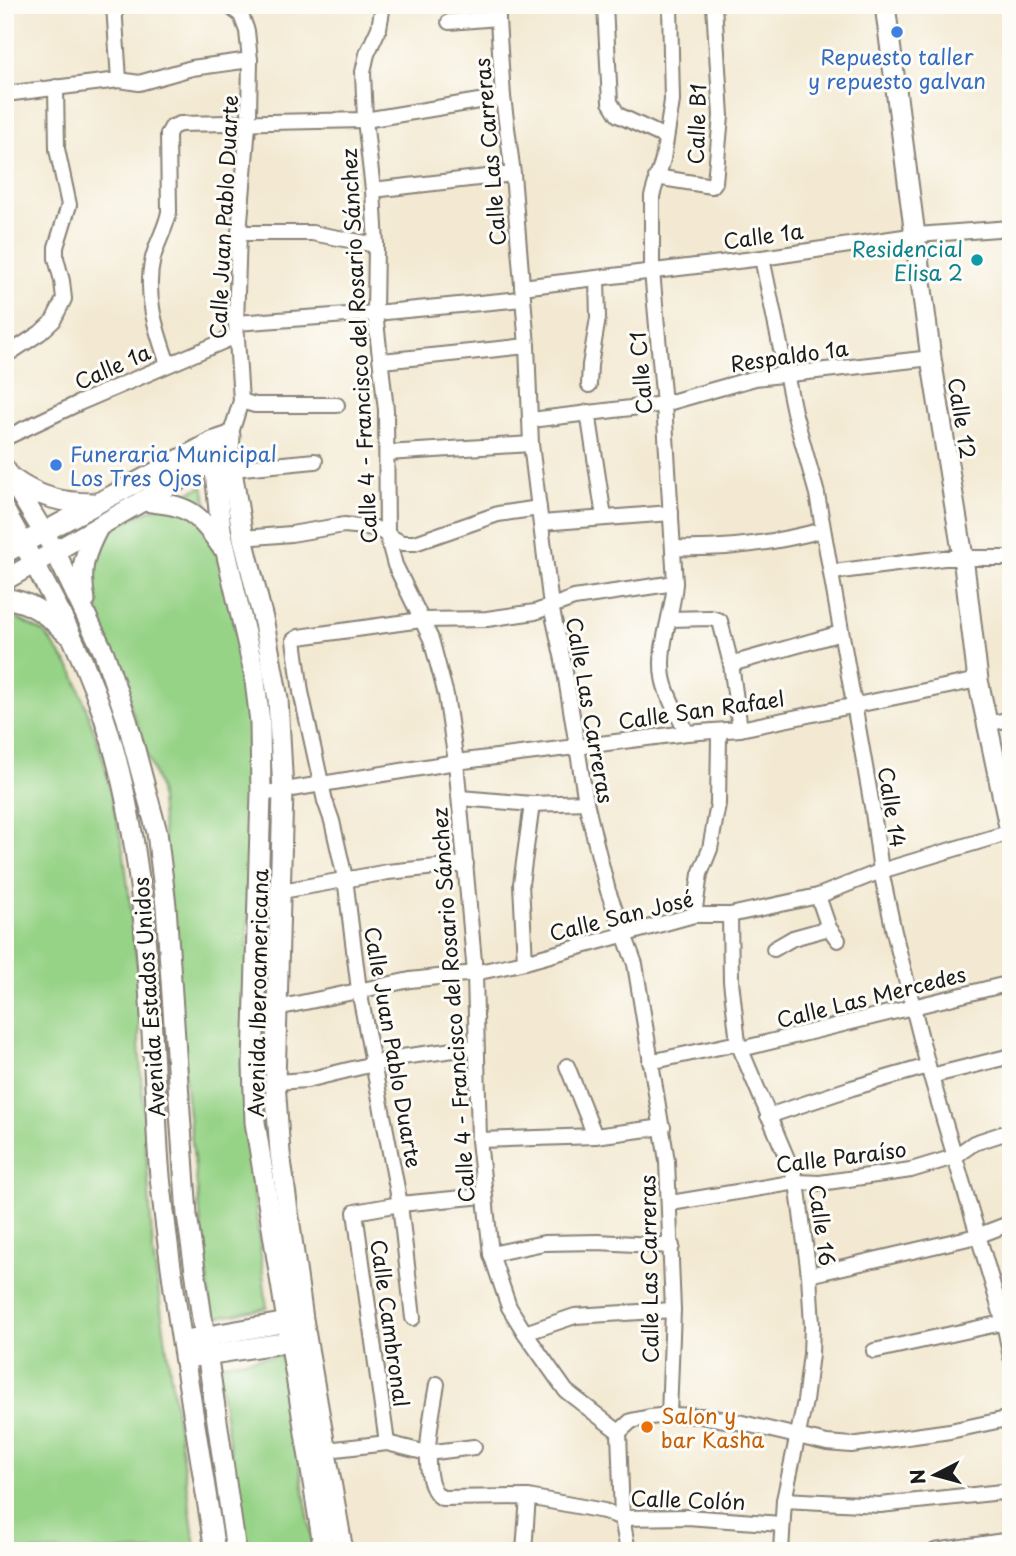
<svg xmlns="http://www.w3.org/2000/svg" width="1016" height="1556" font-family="'Playpen Sans',sans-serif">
  <rect width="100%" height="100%" fill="#fdfcf7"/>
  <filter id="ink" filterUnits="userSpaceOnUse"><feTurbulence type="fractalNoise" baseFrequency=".0143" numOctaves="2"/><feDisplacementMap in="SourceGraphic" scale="14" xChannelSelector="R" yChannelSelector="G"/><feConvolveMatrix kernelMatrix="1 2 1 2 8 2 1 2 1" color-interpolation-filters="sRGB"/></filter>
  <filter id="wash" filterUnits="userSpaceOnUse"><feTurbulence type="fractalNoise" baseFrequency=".00686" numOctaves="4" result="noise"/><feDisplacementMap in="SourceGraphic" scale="28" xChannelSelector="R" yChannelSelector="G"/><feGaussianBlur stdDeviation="1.57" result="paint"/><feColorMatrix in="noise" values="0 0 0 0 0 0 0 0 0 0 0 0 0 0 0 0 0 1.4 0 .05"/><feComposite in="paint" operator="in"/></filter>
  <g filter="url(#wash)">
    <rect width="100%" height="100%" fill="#f3e9d2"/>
    <g fill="#97d387" stroke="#5a7852" stroke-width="2">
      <polygon points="203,486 237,636 248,720 248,1142 267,1308 212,1318 187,1098 159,788 89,585 111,528"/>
      <polygon points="7,613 45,633 74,673 103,757 124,854 139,977 139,1043 153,1253 196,1551 5,1551"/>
      <polygon points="281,1355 314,1551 246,1551 217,1364"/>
    </g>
  </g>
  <g filter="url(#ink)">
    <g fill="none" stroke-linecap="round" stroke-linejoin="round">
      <g stroke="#888277" stroke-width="18">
        <g id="street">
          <polyline points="114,5 119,80"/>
          <polyline points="228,5 241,15 247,31 250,60 249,114 239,233 236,323 241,401 230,436"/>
          <polyline points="383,5 379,28 367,54 363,72 365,120 373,190 376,245 375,313 386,410 387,535 395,565 431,639 446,695 456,762 475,973 479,1140 491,1254 509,1307 525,1333 566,1391 619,1432 622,1518 628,1551"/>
          <polyline points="497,5 503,97 513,174 527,346 531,444 551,606 563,660 586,802 597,848 608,891 635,964 667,1161 673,1310 669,1415"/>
          <polyline points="605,5 610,102 618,115 665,137"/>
          <path d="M670,5L672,101L663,159L652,196V271L664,404L675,583C673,614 658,645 663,677C666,696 679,716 687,733"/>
          <polyline points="449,22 498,18"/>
          <polyline points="5,94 119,80 139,83 192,68 250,60"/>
          <polyline points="656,177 712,186 715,182 721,116 714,5"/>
          <polyline points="373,190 513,174"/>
          <polyline points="239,233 312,233 376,245"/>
          <polyline points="762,258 794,412 817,494 873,812 881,871 894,932 928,1066 1004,1323 1011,1357"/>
          <polyline points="522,287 762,258 917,235 1011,228"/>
          <polyline points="236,323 375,313 522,299"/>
          <polyline points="5,356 40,333 53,321 64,299 62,281 56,258 56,247 69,205 57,149 56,87"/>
          <polyline points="382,361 527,346"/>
          <path d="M168,364C156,330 144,294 153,258C157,242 166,228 169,212L168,134L172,127L180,124L365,120L503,97"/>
          <polyline points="589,385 590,365 598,318 597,278"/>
          <polyline points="241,401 255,405 337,405"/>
          <polyline points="588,412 604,517"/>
          <polyline points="531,420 664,404 755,378 931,358"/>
          <polyline points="5,438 79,403 236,336"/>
          <polyline points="387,453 531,444"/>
          <polyline points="232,469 315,461"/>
          <polyline points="541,523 671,513"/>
          <polyline points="243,538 291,534 344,525 375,528 402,543 415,543 498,514 539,508"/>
          <path d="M674,548C725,550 774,543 823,530"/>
          <polyline points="833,572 944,558 1011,558"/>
          <polyline points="669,619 711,618 720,621 731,664 740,729"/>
          <polyline points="731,664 841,633"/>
          <polyline points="987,724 1011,719"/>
          <polyline points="261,794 456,762 687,733 740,729 978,680"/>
          <polyline points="460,798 532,804 586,802"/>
          <polyline points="282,891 388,872 466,864"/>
          <polyline points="818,896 829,928 838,940"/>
          <polyline points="694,915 700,874 710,849 718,804 719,736 722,731"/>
          <polyline points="730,915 731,981 738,1043 797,1182 809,1275 812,1326 811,1354 805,1401 784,1500 781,1551"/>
          <polyline points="774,949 793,938 829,928"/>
          <polyline points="525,962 521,884 532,804"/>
          <polyline points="277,1008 410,980 475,973 525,962 694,915 730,915 818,896 881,871 1011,832"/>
          <polyline points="741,1049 1011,983"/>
          <polyline points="650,1062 738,1043"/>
          <polyline points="567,1066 595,1136"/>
          <polyline points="931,1076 1011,1056"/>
          <polyline points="275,1082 307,1080 402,1057 476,1047"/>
          <polyline points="768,1116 852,1088 928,1066"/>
          <polyline points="479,1140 595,1136 663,1127"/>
          <polyline points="671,1203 797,1182 820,1183 911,1170 954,1157 974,1143 1011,1131"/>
          <polyline points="491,1254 544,1243 598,1242 672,1246"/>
          <polyline points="809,1275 977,1236 1011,1223"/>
          <polyline points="413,1318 400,1204 359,990 345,878 332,821 325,801 301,692 294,640 299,637 421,620 487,619 535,612 574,598 675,583"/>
          <polyline points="525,1333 575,1316 673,1310"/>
          <polyline points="874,1351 1011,1321"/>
          <path d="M437,1384C433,1410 416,1483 442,1498L528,1497L604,1511L622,1518L687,1517L781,1524"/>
          <polyline points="619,1432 631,1421 650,1417 669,1415 701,1416 738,1422 827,1443 851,1445 950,1431 1011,1418"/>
          <polyline points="387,1443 355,1212 400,1204 484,1196"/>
          <polyline points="327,1450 387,1443 427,1453 474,1447"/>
          <polyline points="784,1500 880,1505 1011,1491"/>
          <polyline points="524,1551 528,1497"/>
          <polyline points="935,1551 1011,1540"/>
        </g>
      </g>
      <g stroke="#888277" stroke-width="23">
        <g id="secondary">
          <polyline points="885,5 931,358 963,557 978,680 1011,836"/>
          <polyline points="212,442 221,530 254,672 260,722 261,794 253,1064 255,1122 324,1551"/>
          <polyline points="5,469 55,551 104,653 127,720 157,832 166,906 187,1215 236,1551"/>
          <path d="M13,479C38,497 62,503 93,503"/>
          <path d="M142,501C185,505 196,509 221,546"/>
          <path d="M5,511C42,577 79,642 103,714C143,833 148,962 155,1086C157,1122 157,1158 162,1194C175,1313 197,1432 215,1551"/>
          <polyline points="5,553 212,442 230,436 229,452 243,538 264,623 278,699 283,791 275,1082 280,1153 303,1319 343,1551"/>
          <polyline points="5,580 223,455"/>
          <path d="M5,599C31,600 49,617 66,633"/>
          <path d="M85,600C79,569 84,554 99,526"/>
          <polyline points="191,1339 299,1320"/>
          <polyline points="193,1357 302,1340"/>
        </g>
      </g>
      <use href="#street" stroke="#fff" stroke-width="14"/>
      <use href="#secondary" stroke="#fff" stroke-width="19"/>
    </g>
  </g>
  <g fill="#3f7fe0" stroke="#fdfcf7" stroke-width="2.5">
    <circle cx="897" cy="32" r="7"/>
    <circle cx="56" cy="465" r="7"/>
  </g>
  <circle fill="#0f9aa8" stroke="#fdfcf7" stroke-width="2.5" cx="977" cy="260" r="7"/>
  <circle fill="#e8710a" stroke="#fdfcf7" stroke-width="2.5" cx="647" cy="1427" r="7"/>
  <g text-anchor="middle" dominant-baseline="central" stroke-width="6" stroke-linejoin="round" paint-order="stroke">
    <g font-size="21" fill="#366cbe" stroke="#fdfcf7">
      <text x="897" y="56">Repuesto taller<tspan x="897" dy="24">y repuesto galvan</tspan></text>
      <text x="70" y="453" text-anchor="start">Funeraria Municipal<tspan x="70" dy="24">Los Tres Ojos</tspan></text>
    </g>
    <g font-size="21" fill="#1c1c1c" stroke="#fdfcf7">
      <text transform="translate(696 124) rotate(-88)">Calle B1</text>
      <text transform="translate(489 152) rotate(-95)">Calle Las Carreras</text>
      <text transform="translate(223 217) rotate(-87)">Calle Juan Pablo Duarte</text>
      <text transform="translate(763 235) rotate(-8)">Calle 1a</text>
      <text transform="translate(358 346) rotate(-93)">Calle 4 - Francisco del Rosario Sánchez</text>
      <text transform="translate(789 355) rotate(-8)">Respaldo 1a</text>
      <text transform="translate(112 366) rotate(-24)">Calle 1a</text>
      <text transform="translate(640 373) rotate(-95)">Calle C1</text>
      <text transform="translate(963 418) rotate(81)">Calle 12</text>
      <text transform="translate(701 709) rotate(-8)">Calle San Rafael</text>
      <text transform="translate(591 710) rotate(80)">Calle Las Carreras</text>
      <text transform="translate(893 807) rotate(81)">Calle 14</text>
      <text transform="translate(621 915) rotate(-14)">Calle San José</text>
      <text transform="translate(257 993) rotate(-89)">Avenida Iberoamericana</text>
      <text transform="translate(871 996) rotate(-14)">Calle Las Mercedes</text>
      <text transform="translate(148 997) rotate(-94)">Avenida Estados Unidos</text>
      <text transform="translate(452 1005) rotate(-94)">Calle 4 - Francisco del Rosario Sánchez</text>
      <text transform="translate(394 1047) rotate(80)">Calle Juan Pablo Duarte</text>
      <text transform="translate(841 1156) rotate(-7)">Calle Paraíso</text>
      <text transform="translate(823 1225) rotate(82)">Calle 16</text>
      <text transform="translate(648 1269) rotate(-91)">Calle Las Carreras</text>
      <text transform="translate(391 1323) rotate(82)">Calle Cambronal</text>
      <text transform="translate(688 1499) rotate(2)">Calle Colón</text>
    </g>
    <g font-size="21" fill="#0d838f" stroke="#fdfcf7" text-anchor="end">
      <text x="963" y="248">Residencial<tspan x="963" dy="24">Elisa 2</tspan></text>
    </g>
    <g font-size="21" fill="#c56008" stroke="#fdfcf7" text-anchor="start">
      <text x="661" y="1415">Salon y<tspan x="661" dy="24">bar Kasha</tspan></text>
    </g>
  </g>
  <rect width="1016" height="1556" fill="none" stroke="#fdfcf7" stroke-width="28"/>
  <g transform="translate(935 1475) rotate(264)" stroke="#fdfcf7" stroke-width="5" paint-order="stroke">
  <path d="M0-5L12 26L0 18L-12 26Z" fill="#1c1c1c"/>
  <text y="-10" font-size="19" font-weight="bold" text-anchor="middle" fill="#1c1c1c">N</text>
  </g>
</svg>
